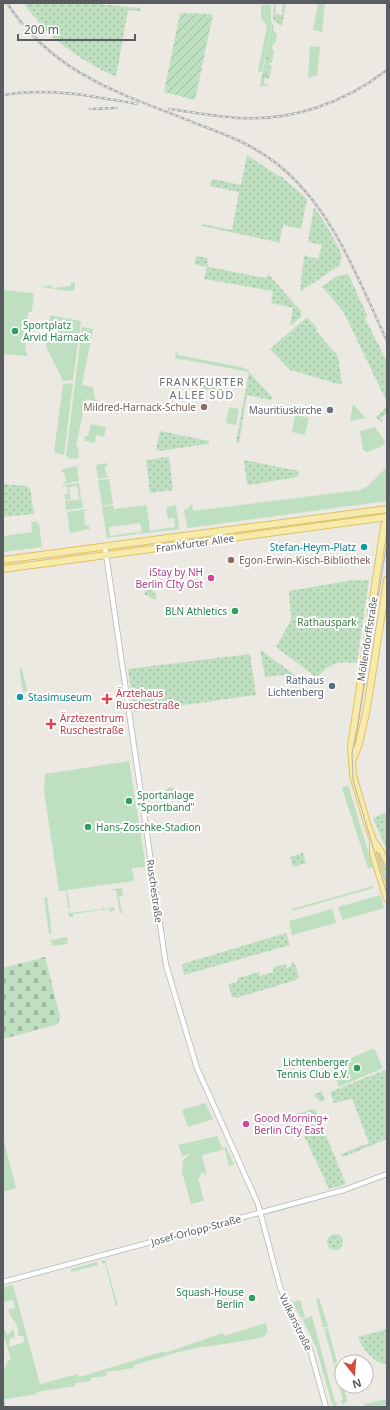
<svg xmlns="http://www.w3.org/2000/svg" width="390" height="1410" font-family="'Noto Sans',sans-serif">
  <defs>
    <pattern id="forest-crowns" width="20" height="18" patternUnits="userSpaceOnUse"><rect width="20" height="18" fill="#bfe0c0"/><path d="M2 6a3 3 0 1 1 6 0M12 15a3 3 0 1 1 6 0" fill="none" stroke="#9eb99f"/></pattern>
    <pattern id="cemetery-stones" width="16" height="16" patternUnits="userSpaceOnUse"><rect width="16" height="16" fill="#bfe0c0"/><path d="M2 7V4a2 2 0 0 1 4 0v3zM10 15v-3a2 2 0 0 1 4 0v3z" fill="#9eb99f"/></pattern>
    <pattern id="park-dots" width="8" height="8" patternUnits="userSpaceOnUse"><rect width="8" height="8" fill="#bfe0c0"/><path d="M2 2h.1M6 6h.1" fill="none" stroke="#9eb99f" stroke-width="1.8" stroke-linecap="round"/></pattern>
    <pattern id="garden-furrows" width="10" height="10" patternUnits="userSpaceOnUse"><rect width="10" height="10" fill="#bfe0c0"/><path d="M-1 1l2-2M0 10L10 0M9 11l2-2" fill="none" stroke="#9eb99f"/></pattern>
  </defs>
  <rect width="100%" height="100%" fill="#ebe9e1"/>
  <g fill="#bfe0c0">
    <polygon points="318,3 325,3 322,32 313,30"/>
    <polygon points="261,5 271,5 271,21 272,22 262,72 258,71 267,26 261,18"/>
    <polygon points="310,46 320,47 317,75 308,78"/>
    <polygon points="75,282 75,289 71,291 40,287 51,285 52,288 71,286 71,283"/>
    <polygon points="3,290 32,293 34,294 32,311 28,313 25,349 28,356 3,354"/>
    <polygon points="50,315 81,321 73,380 63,381 46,347"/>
    <polygon points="82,327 93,329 82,385 93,387 95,399 98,400 96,408 94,407 95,401 86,399 76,446 78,447 79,458 71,459 66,456"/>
    <polygon points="176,351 178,355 241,367 249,370 249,372 175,358"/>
    <polygon points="215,378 224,380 222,392 203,389 204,380 215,382"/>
    <polygon points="73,383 64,455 54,452 63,384"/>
    <polygon points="353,404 366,418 350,421"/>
    <polygon points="229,407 239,409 236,425 226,423"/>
    <polygon points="295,415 309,418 305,435 292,432"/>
    <polygon points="91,424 106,427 104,437 96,435 95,443 84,441 85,436 88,436"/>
    <path d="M375,427L385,441C384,448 374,449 367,452L363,450L360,431Z"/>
    <polygon points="107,463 108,466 105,466 106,476 109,476 109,477 98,479 96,465"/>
    <polygon points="80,465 77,467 79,481 63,484 66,481 64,472 62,473 61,470"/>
    <polygon points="387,467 387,501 187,528 184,510 189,508 192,503 193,511 360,490 368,486"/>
    <polygon points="109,479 113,504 102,506 98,480"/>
    <polygon points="79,483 81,498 79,498 77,486 69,487 71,499 65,500 64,491 65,495 68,494 67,486 64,486 64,490 63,485"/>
    <polygon points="82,499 83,508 66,510 65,501"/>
    <polygon points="113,505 114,509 146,505 147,507 150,531 175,527 174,518 168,519 166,509 169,506 176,505 179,529 138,534 138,532 142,531 140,523 109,527 110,536 137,532 137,534 107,538 102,507"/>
    <polygon points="86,509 86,511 84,511 85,525 89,525 90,529 70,533 67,512"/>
    <polygon points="36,521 39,524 42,547 3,552 3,536 32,532 31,522"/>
    <polygon points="19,668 22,669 27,691 23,692"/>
    <polygon points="129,761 146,867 132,868 134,881 67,890 70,908 68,908 66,891 59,891 44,791 45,774"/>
    <polygon points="348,785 373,867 368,868 342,788"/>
    <polygon points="379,856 387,874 387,889 377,857"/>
    <polygon points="373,886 373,888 292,911 292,909"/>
    <polygon points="122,888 123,896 119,897 122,913 120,913 116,890 107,890"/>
    <polygon points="380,895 384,908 343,920 338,907"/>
    <polygon points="47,897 52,934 49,934 44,898"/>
    <polygon points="104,906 105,909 114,907 114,910 110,912 109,909 73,914 73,917 69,917 68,910 70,913 102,909"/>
    <polygon points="332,909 336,923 292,935 289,921"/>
    <polygon points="67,937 68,944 52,946 51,940"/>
    <polygon points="374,1048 383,1068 339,1087 331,1067"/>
    <polygon points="205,1103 213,1119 188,1127 182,1110"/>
    <polygon points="217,1136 222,1148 226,1147 234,1164 229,1166 225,1149 202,1155 206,1172 206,1176 204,1173 200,1174 201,1177 198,1178 204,1201 191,1204 182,1172 183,1160 190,1154 182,1156 178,1145"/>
    <polygon points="3,1137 16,1188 3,1192"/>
    <polygon points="105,1260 118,1306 116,1306 105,1263 102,1264 101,1261"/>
    <polygon points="97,1262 98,1265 71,1272 71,1269"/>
    <path d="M13,1285L40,1384L78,1374L79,1377L165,1351V1353L223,1333L224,1336L266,1323L268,1333H265L266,1336C244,1342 224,1344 202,1347C179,1351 156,1359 134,1365V1368L106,1372V1376L91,1378V1381L75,1383V1386L37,1392V1394L6,1399L4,1400L6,1407H3V1372L8,1360L11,1359L3,1334V1327L8,1335L13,1329L15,1337L10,1339L9,1347L25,1342L23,1336H19C17,1332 19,1330 17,1326C14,1320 10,1316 8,1310L15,1308L13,1300L3,1302V1287Z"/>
    <polygon points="319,1298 328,1326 327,1327 323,1327 316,1299"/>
    <polygon points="300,1300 305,1317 301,1318 292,1302"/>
    <polygon points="312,1316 335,1402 338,1404 334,1407 332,1404 316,1347 302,1319"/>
    <polygon points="328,1328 337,1362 334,1364 324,1329"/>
    <polygon points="337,1364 347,1400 347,1402 343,1404 340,1401 343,1400 334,1366"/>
    <polygon points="387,1399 387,1406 385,1407 366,1407 364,1402 366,1404"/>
  </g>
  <polygon fill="url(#forest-crowns)" points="272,23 274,26 273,32 277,33 276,42 273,44 272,50 274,51 272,63 269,63 269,65 272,65 269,79 265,78 264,84 271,86 260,86"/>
  <polygon fill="url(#cemetery-stones)" points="45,957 60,1016 58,1024 3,1039 3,968"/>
  <g fill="url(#park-dots)">
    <path d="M24,3H88L141,8V11L128,10L116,77C76,57 50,41 24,3Z"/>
    <polygon points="274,3 276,3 275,14 282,15 283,3 286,3 282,26 273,20"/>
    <polygon points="247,155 277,175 282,177 307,199 301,229 283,225 279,244 277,242 202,226 202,224 232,230 239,192 210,186 211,181 214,179 241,185"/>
    <polygon points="314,207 330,231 340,251 342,256 340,265 300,292 304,255 318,259 322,245 308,242"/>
    <polygon points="196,256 208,258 207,264 209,267 265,278 269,275 301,311 301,317 290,326 293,308 271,303 273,291 204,279 207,267 194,264"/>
    <polygon points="348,274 367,315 365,319 387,361 387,402 343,311 323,288 320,288 337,276"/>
    <polygon points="307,317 317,328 316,331 338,356 342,385 290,370 270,349"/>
    <polygon points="249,372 272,397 271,400 247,395 239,443 236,442"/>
    <polygon points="387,406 387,413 381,418 383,421 381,422 376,417"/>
    <polygon points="160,431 209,441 209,444 158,451 156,450"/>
    <polygon points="169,457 173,490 150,493 146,460"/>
    <polygon points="244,460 299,471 297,477 250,485 247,484"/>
    <polygon points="3,484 26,486 30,488 34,514 3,517"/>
    <path d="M353,580H369L357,663C338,661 329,663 317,678L276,647L291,620L289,591Z"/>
    <polygon points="152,589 157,597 155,600 144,594 147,590"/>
    <polygon points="260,649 297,677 285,680 283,675 265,677"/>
    <polygon points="250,654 256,695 134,712 128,669"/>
    <circle cx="171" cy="793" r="5.5"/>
    <polygon points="387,812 387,851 373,818"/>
    <polygon points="303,853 306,863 293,867 290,857"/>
    <polygon points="286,933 290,945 184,975 182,964"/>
    <polygon points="294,962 299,976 296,980 236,998 232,997 228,984 237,982 238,978 260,972 259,976 273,972 274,967 286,964 286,968 291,966 291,963"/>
    <polygon points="387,1069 387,1139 343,1157 341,1154 369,1143 352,1099 334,1103 330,1092"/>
    <polygon points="321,1091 325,1099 321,1102 314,1095"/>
    <polygon points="315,1109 346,1184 329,1189 300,1127 305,1125 303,1119 294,1120 292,1115"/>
    <circle cx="335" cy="1242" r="8"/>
    <path d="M387,1329V1365C373,1362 363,1350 358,1337Z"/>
  </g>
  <polygon fill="url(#garden-furrows)" points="180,13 213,14 195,100 164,92"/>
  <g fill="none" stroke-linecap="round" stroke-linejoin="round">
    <g stroke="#b3b6ba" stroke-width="6">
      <g id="minor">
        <polyline points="105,547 166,965 197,1068 258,1204 280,1287 289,1308 310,1349 326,1407"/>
        <polyline points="3,1282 344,1190 387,1174"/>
      </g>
    </g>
    <g stroke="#e2c063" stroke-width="8">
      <g id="major">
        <polyline points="387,519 384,526 351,746 353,775 366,820 373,840 381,852 387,866"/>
        <polyline points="3,560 387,509"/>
        <polyline points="3,569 387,517"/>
        <polyline points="353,759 359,744 367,708 387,580"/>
        <polyline points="373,841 373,854 387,899"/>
      </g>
    </g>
    <use href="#minor" stroke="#fff" stroke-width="4.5"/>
    <use href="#major" stroke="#f6ebab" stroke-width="6"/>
    <g stroke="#b1b2b2" stroke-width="1">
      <polyline points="387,542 358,724 352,753 353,780 387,894"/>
      <polyline points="379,853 387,870"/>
    </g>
    <g stroke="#b1b2b2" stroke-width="2.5">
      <g id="rail">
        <path d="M7,3C54,76 125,95 200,125C227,135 253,145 276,163C333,208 357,277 387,341"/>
        <path d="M3,95C48,87 93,96 137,104"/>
        <polyline points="90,109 116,108"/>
        <path d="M169,109C192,112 216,117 239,118C293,121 344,103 387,70"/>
      </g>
    </g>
    <use href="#rail" stroke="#fff" stroke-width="1" stroke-dasharray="3" stroke-linecap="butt"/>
  </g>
  <g fill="#2e9e5b" stroke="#fff" stroke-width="1.5">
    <circle cx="15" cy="331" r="4"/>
    <circle cx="235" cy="611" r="4"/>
    <circle cx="129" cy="801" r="4"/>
    <circle cx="88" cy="827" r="4"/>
    <circle cx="357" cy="1068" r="4"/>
    <circle cx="252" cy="1298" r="4"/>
  </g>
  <g fill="#8d6e63" stroke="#fff" stroke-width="1.5">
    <circle cx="204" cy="407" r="4"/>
    <circle cx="231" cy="560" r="4"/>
  </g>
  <circle fill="#6b7280" stroke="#fff" stroke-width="1.5" cx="330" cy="410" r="4"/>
  <g fill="#0f9aa8" stroke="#fff" stroke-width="1.5">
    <circle cx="364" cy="547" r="4"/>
    <circle cx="20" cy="697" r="4"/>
  </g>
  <g fill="#d1479c" stroke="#fff" stroke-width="1.5">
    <circle cx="211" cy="578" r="4"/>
    <circle cx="246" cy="1124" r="4"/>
  </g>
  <circle fill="#5c6f8a" stroke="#fff" stroke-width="1.5" cx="332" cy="686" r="4"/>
  <g fill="#e0444e" stroke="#fff" stroke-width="1.5">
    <path d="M105 693h4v4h4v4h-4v4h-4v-4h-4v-4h4z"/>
    <path d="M49 718h4v4h4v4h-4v4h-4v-4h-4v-4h4z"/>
  </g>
  <g text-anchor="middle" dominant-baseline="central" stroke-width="4" stroke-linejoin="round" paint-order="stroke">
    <g font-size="10" fill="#27864d" stroke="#fff" text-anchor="start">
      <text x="23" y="325">Sportplatz<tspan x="23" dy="12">Arvid Harnack</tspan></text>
      <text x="227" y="611" text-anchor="end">BLN Athletics</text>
      <text x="137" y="795">Sportanlage<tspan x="137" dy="12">"Sportband"</tspan></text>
      <text x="96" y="827">Hans-Zoschke-Stadion</text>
      <text x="349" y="1062" text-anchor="end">Lichtenberger<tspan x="349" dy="12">Tennis Club e.V.</tspan></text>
      <text x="244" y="1292" text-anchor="end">Squash-House<tspan x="244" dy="12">Berlin</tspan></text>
    </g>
    <g font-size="10" fill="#785e54" stroke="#fff" text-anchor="end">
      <text x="196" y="407">Mildred-Harnack-Schule</text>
      <text x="239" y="560" text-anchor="start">Egon-Erwin-Kisch-Bibliothek</text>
    </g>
    <g font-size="10" fill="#5b616d" stroke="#fff" text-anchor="end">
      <text x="322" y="410">Mauritiuskirche</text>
    </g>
    <g font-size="10" fill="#595c60" stroke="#fff">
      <text transform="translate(195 543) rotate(-8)">Frankfurter Allee</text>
      <text transform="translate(367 639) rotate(-81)">Möllendorffstraße</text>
      <text transform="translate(155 891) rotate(82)">Ruschestraße</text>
      <text transform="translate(196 1230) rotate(-15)">Josef-Orlopp-Straße</text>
      <text transform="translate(296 1322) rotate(64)">Vulkanstraße</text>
    </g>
    <g font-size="10" fill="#0d838f" stroke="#fff" text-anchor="end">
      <text x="356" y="547">Stefan-Heym-Platz</text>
      <text x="28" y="697" text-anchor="start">Stasimuseum</text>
    </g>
    <g font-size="10" fill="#b23c85" stroke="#fff" text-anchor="end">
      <text x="203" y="572">iStay by NH<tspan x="203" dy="12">Berlin CIty Ost</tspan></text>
      <text x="254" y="1118" text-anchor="start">Good Morning+<tspan x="254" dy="12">Berlin City East</tspan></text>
    </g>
    <g font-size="10" fill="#3c7c40" stroke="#fff">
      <text x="327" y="622">Rathauspark</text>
    </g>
    <g font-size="10" fill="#4e5e75" stroke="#fff" text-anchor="end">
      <text x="324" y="680">Rathaus<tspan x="324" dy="12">Lichtenberg</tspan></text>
    </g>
    <g font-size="10" fill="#be3a42" stroke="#fff" text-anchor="start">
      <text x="116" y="693">Ärztehaus<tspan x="116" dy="12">Ruschestraße</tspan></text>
      <text x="60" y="718">Ärztezentrum<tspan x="60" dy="12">Ruschestraße</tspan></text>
    </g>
    <g font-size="11" letter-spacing="1" fill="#6a6e72" stroke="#fff">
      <text x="202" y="381">FRANKFURTER<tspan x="202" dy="13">ALLEE SÜD</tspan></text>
    </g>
  </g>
  <rect width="390" height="1410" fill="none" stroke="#595c60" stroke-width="8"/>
  <g transform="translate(354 1374) rotate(163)"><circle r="19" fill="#ffffff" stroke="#bdbebf"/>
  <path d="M0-3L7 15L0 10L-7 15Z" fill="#d64a3c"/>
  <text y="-6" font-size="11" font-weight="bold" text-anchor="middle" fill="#595c60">N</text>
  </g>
  <path d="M18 34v6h117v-6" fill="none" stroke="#595c60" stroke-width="2"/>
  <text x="24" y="34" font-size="12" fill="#595c60" stroke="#ffffff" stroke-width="3" paint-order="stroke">200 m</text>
</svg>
